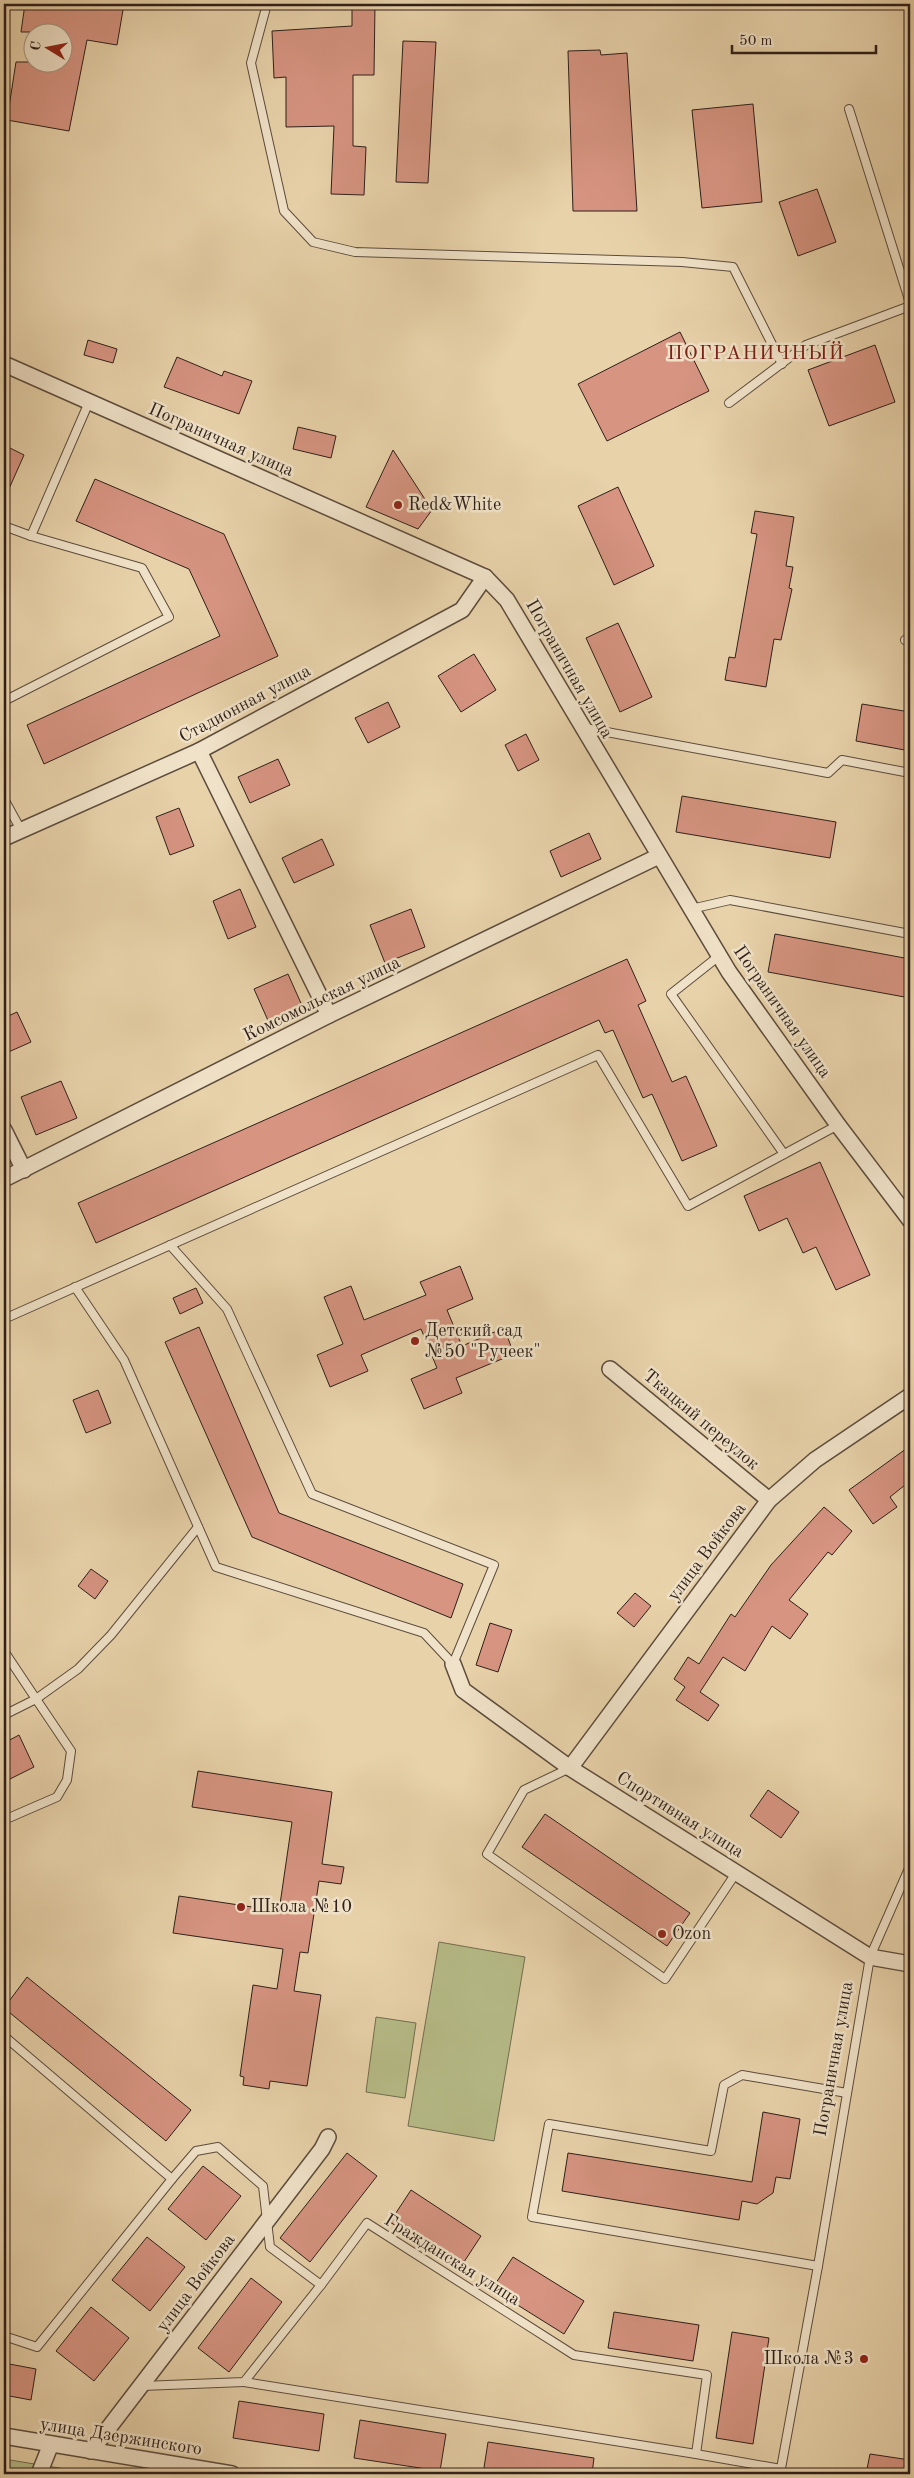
<svg xmlns="http://www.w3.org/2000/svg" width="914" height="2478" font-family="'Old Standard TT',serif">
  <rect width="100%" height="100%" fill="#e8d2aa"/>
  <filter id="stains"><feTurbulence type="fractalNoise" baseFrequency=".004" numOctaves="4"/><feColorMatrix values="0 0 0 0 .2 0 0 0 0 .09 0 0 0 0 .02 0 0 0 .5 -.17"/></filter>
  <radialGradient id="worn" r=".72"><stop offset=".6" stop-color="#630" stop-opacity="0"/><stop offset="1" stop-color="#630" stop-opacity=".3"/></radialGradient>
  <g fill="#b6bc88" stroke="#726e50">
    <polygon points="439,1942 525,1957 494,2141 408,2126"/>
    <polygon points="376,2017 416,2023 405,2098 366,2092"/>
    <polygon points="4,2459 96,2474 4,2474"/>
  </g>
  <g fill="#d69481" stroke="#2e1f19">
    <polygon points="25,4 124,4 117,45 87,40 69,131 7,120 16,62 62,62 62,32 21,32"/>
    <polygon points="352,4 375,4 374,75 353,75 353,146 366,147 364,195 331,194 334,126 286,127 286,77 274,78 272,31 352,26"/>
    <polygon points="403,41 436,42 428,183 396,182"/>
    <polygon points="600,50 601,55 627,53 637,211 573,211 568,51"/>
    <polygon points="753,104 762,202 702,208 692,110"/>
    <polygon points="817,189 836,242 798,256 779,202"/>
    <polygon points="680,332 709,391 607,441 578,384"/>
    <polygon points="88,340 117,349 113,363 84,355"/>
    <polygon points="875,345 895,402 829,426 808,370"/>
    <polygon points="177,357 222,376 224,371 252,381 239,414 164,387"/>
    <polygon points="298,427 336,436 331,458 293,449"/>
    <polygon points="4,445 24,455 4,500"/>
    <polygon points="393,450 432,510 418,529 366,507"/>
    <polygon points="95,479 224,534 278,656 44,764 27,725 220,636 189,569 76,521"/>
    <polygon points="618,487 654,566 614,585 578,506"/>
    <polygon points="755,511 794,517 786,566 793,567 789,588 792,589 781,640 774,639 766,687 725,680 729,657 735,658 757,534 751,533"/>
    <polygon points="618,623 652,697 620,712 586,638"/>
    <polygon points="474,654 496,690 461,712 438,676"/>
    <polygon points="388,702 400,727 368,743 355,718"/>
    <polygon points="862,704 910,712 910,751 856,741"/>
    <polygon points="526,734 539,760 518,771 505,745"/>
    <polygon points="278,759 290,785 250,803 238,777"/>
    <polygon points="682,796 836,822 830,858 676,832"/>
    <polygon points="179,808 194,846 170,855 156,817"/>
    <polygon points="589,833 601,859 561,877 550,851"/>
    <polygon points="322,839 334,865 294,883 282,858"/>
    <polygon points="240,889 256,927 228,939 213,901"/>
    <polygon points="411,909 425,947 385,963 370,925"/>
    <polygon points="775,934 910,959 910,998 768,972"/>
    <polygon points="627,959 646,1001 638,1005 672,1082 686,1076 717,1146 682,1161 652,1094 643,1098 613,1030 605,1033 599,1020 96,1243 78,1203"/>
    <polygon points="288,974 304,1010 270,1025 254,989"/>
    <polygon points="17,1012 31,1042 4,1054 4,1018"/>
    <polygon points="61,1081 77,1118 36,1135 21,1097"/>
    <polygon points="820,1162 870,1275 836,1290 816,1247 803,1253 787,1218 759,1231 744,1196"/>
    <polygon points="460,1266 473,1299 447,1310 462,1346 504,1328 514,1354 456,1378 462,1393 424,1409 411,1379 437,1368 421,1329 361,1355 368,1371 330,1387 317,1355 343,1344 324,1297 351,1286 364,1320 426,1295 420,1282"/>
    <polygon points="196,1288 203,1303 180,1314 173,1298"/>
    <polygon points="199,1327 279,1513 463,1584 451,1618 252,1537 165,1342"/>
    <polygon points="98,1390 111,1423 86,1433 73,1400"/>
    <polygon points="910,1446 910,1481 890,1497 897,1507 873,1524 849,1490"/>
    <polygon points="824,1507 852,1531 832,1555 828,1552 789,1600 808,1614 790,1639 772,1626 745,1671 723,1657 700,1692 719,1705 708,1721 676,1700 685,1687 674,1679 688,1657 699,1664 731,1614 735,1617 771,1565"/>
    <polygon points="91,1569 108,1581 95,1599 78,1586"/>
    <polygon points="635,1593 651,1606 634,1627 617,1613"/>
    <polygon points="490,1623 512,1630 498,1672 476,1665"/>
    <polygon points="19,1735 34,1767 4,1782 4,1743"/>
    <polygon points="198,1771 332,1792 322,1864 344,1867 341,1884 319,1881 308,1953 300,1952 294,1991 321,1995 307,2086 270,2081 269,2089 243,2085 244,2077 240,2076 253,1985 277,1989 283,1949 173,1933 179,1896 279,1911 292,1822 192,1807"/>
    <polygon points="768,1790 799,1812 781,1838 750,1816"/>
    <polygon points="545,1814 690,1913 667,1946 522,1847"/>
    <polygon points="27,1977 191,2110 166,2141 4,2008"/>
    <polygon points="763,2112 800,2119 790,2179 776,2177 773,2193 757,2204 742,2201 739,2220 562,2191 568,2153 752,2182"/>
    <polygon points="347,2153 377,2176 310,2262 280,2238"/>
    <polygon points="203,2166 241,2196 206,2240 168,2209"/>
    <polygon points="411,2190 481,2236 460,2268 390,2222"/>
    <polygon points="147,2237 185,2267 150,2311 112,2280"/>
    <polygon points="513,2257 584,2301 564,2334 492,2289"/>
    <polygon points="251,2278 282,2302 229,2372 198,2348"/>
    <polygon points="91,2307 129,2338 94,2381 56,2351"/>
    <polygon points="614,2312 699,2325 693,2361 608,2348"/>
    <polygon points="732,2332 769,2338 753,2444 716,2438"/>
    <polygon points="4,2363 36,2369 31,2400 4,2395"/>
    <polygon points="239,2401 324,2414 319,2451 233,2438"/>
    <polygon points="360,2420 446,2434 440,2471 354,2458"/>
    <polygon points="488,2442 594,2458 592,2474 483,2474"/>
    <polygon points="870,2454 910,2460 910,2474 866,2474"/>
  </g>
  <g fill="none" stroke-linecap="round" stroke-linejoin="round">
    <g stroke="#5c4c3d" stroke-width="10">
      <g id="service">
        <polyline points="267,4 251,63 284,211 313,242 355,252 682,262 733,267 782,364"/>
        <polyline points="849,109 910,303"/>
        <polyline points="729,403 806,345 910,306"/>
        <polyline points="4,526 31,536 89,402"/>
        <polyline points="905,640 910,641"/>
        <polyline points="4,701 169,617 142,568 31,536"/>
        <polyline points="585,728 828,773 842,760 910,773"/>
        <polyline points="4,799 21,830"/>
        <polyline points="691,909 730,900 910,934"/>
        <polyline points="719,956 671,994 784,1154"/>
        <polyline points="75,1287 124,1360 216,1567 424,1633 453,1664 494,1565 312,1494 227,1309 170,1245"/>
        <polyline points="4,1319 598,1055 688,1206 838,1125"/>
        <polyline points="4,1651 36,1699 4,1715"/>
        <polyline points="570,1768 524,1790 487,1854 665,1979 736,1873"/>
        <polyline points="4,1820 57,1797 67,1780 71,1751 36,1699 78,1669 111,1635 198,1527"/>
        <polyline points="4,2036 172,2179 196,2151 218,2147 263,2186 270,2247 321,2285 367,2223 574,2355 707,2375 696,2454 781,2469"/>
        <polyline points="818,2266 532,2217 549,2124 711,2151 724,2085 742,2075 847,2093"/>
        <polyline points="4,2336 37,2347 172,2179"/>
        <polyline points="244,2382 696,2454"/>
        <polyline points="142,2386 244,2382 321,2285"/>
        <polyline points="780,2474 818,2266 870,1957 910,1866"/>
      </g>
    </g>
    <g stroke="#5c4c3d" stroke-width="18">
      <g id="minor">
        <polyline points="4,364 485,577 507,600 729,972 838,1125 910,1220"/>
        <polyline points="199,751 329,1015"/>
        <polyline points="4,838 199,751 462,610 485,577"/>
        <polyline points="4,1130 24,1170"/>
        <polyline points="4,1179 329,1015 659,856"/>
        <polyline points="610,1369 769,1500"/>
        <polyline points="453,1664 463,1690 570,1768 870,1957 910,1964"/>
        <polyline points="570,1768 769,1500 815,1460 910,1396"/>
        <polyline points="4,2436 232,2474"/>
        <polyline points="91,2451 322,2149 328,2137"/>
        <polyline points="39,2474 51,2444"/>
      </g>
    </g>
    <use href="#service" stroke="#f0e2c8" stroke-width="8"/>
    <use href="#minor" stroke="#f0e2c8" stroke-width="15"/>
  </g>
  <g fill="#8f2418" stroke="#f0e2c8" stroke-width="2">
    <circle cx="398" cy="505" r="5"/>
    <circle cx="415" cy="1341" r="5"/>
    <circle cx="241" cy="1907" r="5"/>
    <circle cx="662" cy="1934" r="5"/>
    <circle cx="864" cy="2359" r="5"/>
  </g>
  <g text-anchor="middle" dominant-baseline="central" stroke-width="5" stroke-linejoin="round" paint-order="stroke">
    <g font-size="18" fill="#2e1f19" stroke="#f0e2c8">
      <text transform="translate(221 440) rotate(24)">Пограничная улица</text>
      <text transform="translate(569 669) rotate(60)">Пограничная улица</text>
      <text transform="translate(245 704) rotate(-28)">Стадионная улица</text>
      <text transform="translate(322 999) rotate(-26)">Комсомольская улица</text>
      <text transform="translate(782 1012) rotate(55)">Пограничная улица</text>
      <text transform="translate(701 1420) rotate(40)">Ткацкий переулок</text>
      <text transform="translate(707 1552) rotate(-53)">улица Войкова</text>
      <text transform="translate(680 1815) rotate(32)">Спортивная улица</text>
      <text transform="translate(834 2059) rotate(-80)">Пограничная улица</text>
      <text transform="translate(452 2260) rotate(32)">Гражданская улица</text>
      <text transform="translate(196 2283) rotate(-53)">улица Войкова</text>
      <text transform="translate(121 2437) rotate(9)">улица Дзержинского</text>
    </g>
    <g font-size="18" fill="#2e1f19" stroke="#f0e2c8" text-anchor="start">
      <text x="408" y="505">Red&amp;White</text>
      <text x="425" y="1331">Детский сад<tspan x="425" dy="21">№50 "Ручеек"</tspan></text>
      <text x="251" y="1907">Школа №10</text>
      <text x="672" y="1934">Ozon</text>
      <text x="854" y="2359" text-anchor="end">Школа №3</text>
    </g>
    <g font-size="20" letter-spacing="1" fill="#7a1f14" stroke="#f0e2c8">
      <text x="756" y="354">ПОГРАНИЧНЫЙ</text>
    </g>
  </g>
  <rect width="914" height="2478" fill="none" stroke="#e8d2aa" stroke-width="20"/>
  <rect x="5" y="5" width="904" height="2468" fill="none" stroke="#2e1f19" stroke-width="2.5"/>
  <rect x="10" y="10" width="894" height="2458" fill="none" stroke="#2e1f19"/>
  <g transform="translate(48 48) rotate(280)"><circle r="24" fill="#f0e2c8" stroke="#a29482"/>
  <path d="M0-4L9 19L0 12L-9 19Z" fill="#8f2418"/>
  <text y="-8" font-size="14" font-weight="bold" text-anchor="middle" fill="#2e1f19">С</text>
  </g>
  <path d="M732 45v8h144v-8" fill="none" stroke="#2e1f19" stroke-width="2.5"/>
  <text x="739" y="45" font-size="15" fill="#2e1f19" stroke="#f0e2c8" stroke-width="4" paint-order="stroke">50 m</text>
  <rect width="100%" height="100%" filter="url(#stains)"/>
  <rect width="100%" height="100%" fill="url(#worn)"/>
</svg>
